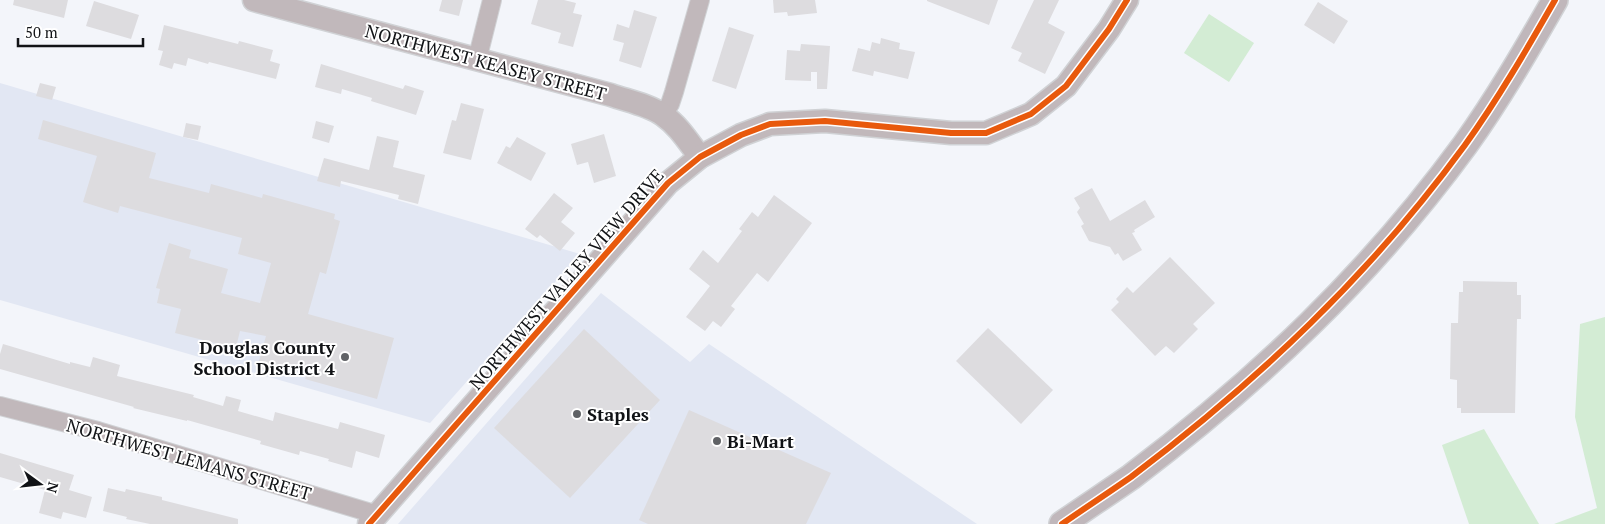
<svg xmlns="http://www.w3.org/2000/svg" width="1605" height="524" font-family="'PT Serif',serif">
  <rect width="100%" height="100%" fill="#f3f5fa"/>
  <g fill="#e2e7f3">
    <polygon points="0,83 580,254 430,423 0,300"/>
    <polygon points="601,293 690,362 709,344 977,524 398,524"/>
  </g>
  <g fill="#d3ecd4">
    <polygon points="1209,14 1254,43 1229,82 1184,53"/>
    <polygon points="1605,317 1605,524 1554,524 1597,508 1575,417 1580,324"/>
    <polygon points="1484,429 1539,524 1469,524 1442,445"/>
  </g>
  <g fill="#dddcdf">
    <polygon points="14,0 68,0 64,18 13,5"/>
    <polygon points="442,0 463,0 459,16 439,11"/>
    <polygon points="538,0 564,0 576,3 573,13 582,15 573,47 558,43 561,33 531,24"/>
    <polygon points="773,0 815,0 817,13 788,16 787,12 774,13"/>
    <polygon points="927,0 998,0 989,25 927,1"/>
    <polygon points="1034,0 1059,0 1048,23 1065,32 1045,74 1018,61 1022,53 1011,48"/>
    <polygon points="94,1 139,15 131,39 86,26"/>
    <polygon points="1318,2 1348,21 1334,44 1304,25"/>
    <polygon points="634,10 657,17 641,68 619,61 624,43 613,40 617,24 629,28"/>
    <polygon points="164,25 238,44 239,41 273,50 270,61 280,64 276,79 209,62 208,64 188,58 186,66 174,63 172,69 159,65 163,51 158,50"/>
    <polygon points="729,27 754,35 736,89 712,81"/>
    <polygon points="881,38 900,43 899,49 915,52 908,79 874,71 873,76 852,71 858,48 870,51 872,42 880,44"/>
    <polygon points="801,44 830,46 827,89 817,89 817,72 811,72 811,81 785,80 787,50 800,51"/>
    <polygon points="321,64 403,89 405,85 424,91 416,115 371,101 372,98 342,89 341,94 315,87"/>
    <polygon points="40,83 56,87 52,100 36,96"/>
    <polygon points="461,103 484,109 471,160 443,153 452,120 456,121"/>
    <polygon points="43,120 156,153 149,178 209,193 211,184 262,198 263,194 335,214 334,219 340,221 326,274 320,272 308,314 394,338 377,399 305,379 307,374 278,366 276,373 257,368 266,336 240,331 235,351 214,346 215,343 175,333 181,309 157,303 160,289 156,288 169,243 191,250 189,258 228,269 221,293 260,303 271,263 238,254 242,238 120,206 118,213 83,202 97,156 38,139"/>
    <polygon points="316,121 334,126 329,143 312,138"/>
    <polygon points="186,123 201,126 198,140 183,137"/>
    <polygon points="604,134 616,176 594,183 588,162 577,165 571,144"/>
    <polygon points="377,136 399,141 393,167 425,175 418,204 398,199 399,195 341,181 340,187 317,181 324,158 369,170"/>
    <polygon points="517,137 546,153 531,181 497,163 506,146 510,148"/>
    <polygon points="1092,188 1110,221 1145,200 1155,217 1134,230 1135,232 1132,233 1142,250 1123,261 1118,253 1115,255 1110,247 1089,241 1081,226 1084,224 1077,212 1080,208 1074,198"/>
    <polygon points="554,193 573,208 561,222 575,233 560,251 540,235 537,238 525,229"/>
    <polygon points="774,195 812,223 768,282 757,273 731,306 735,309 721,327 713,321 705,331 686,317 710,286 689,269 703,250 718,263 742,231 739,229 752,212 758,217"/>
    <polygon points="1170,257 1215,303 1193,324 1198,329 1174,353 1166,346 1155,356 1111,310 1119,302 1116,299 1127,287 1133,293"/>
    <polygon points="1463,281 1517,282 1517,295 1521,295 1521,319 1517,319 1515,413 1461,413 1461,408 1457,408 1457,380 1450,379 1451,323 1458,323 1459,292 1463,292"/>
    <polygon points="988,328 1053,390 1021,424 956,361"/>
    <polygon points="584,329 660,400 570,498 494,428"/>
    <polygon points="3,344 70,364 70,362 90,367 93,357 120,365 117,376 194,395 193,397 223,406 226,396 241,400 238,411 273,421 275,412 338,429 340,422 385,435 379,458 356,451 352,468 328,461 329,459 300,451 299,455 260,444 261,441 187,420 187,421 133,408 134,407 0,369 0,354"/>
    <polygon points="689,410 831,473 806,524 648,524 639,520"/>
    <polygon points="0,453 74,475 69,490 92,497 86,518 63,512 61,519 39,513 45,490 0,477"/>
    <polygon points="108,488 125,492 126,489 162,497 162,500 238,519 238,524 150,524 126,519 127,517 103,511"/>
  </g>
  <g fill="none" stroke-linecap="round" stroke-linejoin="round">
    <g stroke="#d0d2d5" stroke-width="20">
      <g id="minor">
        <polyline points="477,60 492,0"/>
        <polyline points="663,115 670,104 674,92 700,0"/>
        <polyline points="0,406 98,431 378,515"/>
      </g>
    </g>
    <g stroke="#d0d2d5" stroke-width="25">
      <g id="tertiary">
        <path d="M254,0L611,95C628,101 649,105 663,115C679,126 689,143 700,157"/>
        <polyline points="369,524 668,183 700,157 741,135 770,124 825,121 951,133 986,133 1031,114 1066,86 1109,29 1127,0"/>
      </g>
    </g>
    <g stroke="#d0d2d5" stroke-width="28">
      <path id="secondary" d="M1062,524C1085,508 1108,493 1131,477C1259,380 1370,275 1465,145C1498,99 1527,49 1555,0"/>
    </g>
    <use href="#minor" stroke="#c1b8bb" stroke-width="18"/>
    <use href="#tertiary" stroke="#c1b8bb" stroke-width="22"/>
    <use href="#secondary" stroke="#c0b7bb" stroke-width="25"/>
    <g stroke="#fff" stroke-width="9">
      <g id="cycleway">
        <polyline points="369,524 668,183 700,157 741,135 770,124 825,121 951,133 986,133 1031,114 1066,86 1109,29 1127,0"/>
        <path d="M1062,524C1085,508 1108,493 1131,477C1259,380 1370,275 1465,145C1498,99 1527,49 1555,0"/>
      </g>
    </g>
    <use href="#cycleway" stroke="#e8590c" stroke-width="6"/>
  </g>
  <g fill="#606266" stroke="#fff" stroke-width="2">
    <circle cx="345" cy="357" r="5"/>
    <circle cx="577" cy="414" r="5"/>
    <circle cx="717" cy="441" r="5"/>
  </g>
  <g text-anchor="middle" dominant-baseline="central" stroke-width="4" stroke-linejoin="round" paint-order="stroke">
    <g font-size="18" fill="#111316" stroke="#fff">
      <text transform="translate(486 62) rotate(15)">NORTHWEST KEASEY STREET</text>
      <text transform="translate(566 279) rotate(-49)">NORTHWEST VALLEY VIEW DRIVE</text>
      <text transform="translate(189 459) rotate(16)">NORTHWEST LEMANS STREET</text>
    </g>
    <g font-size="18" font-weight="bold" fill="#111316" stroke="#fff" text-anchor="start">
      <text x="335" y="347" text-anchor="end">Douglas County<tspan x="335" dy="21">School District 4</tspan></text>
      <text x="587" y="414">Staples</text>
      <text x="727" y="441">Bi-Mart</text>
    </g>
  </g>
  <g transform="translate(40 484) rotate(105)" stroke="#ffffff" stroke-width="4" paint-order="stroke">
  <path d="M0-4L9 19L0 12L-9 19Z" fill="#111316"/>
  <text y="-8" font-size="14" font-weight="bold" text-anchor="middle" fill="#111316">N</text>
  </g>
  <path d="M18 38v8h125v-8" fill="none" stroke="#111316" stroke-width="2.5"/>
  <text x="25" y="38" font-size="15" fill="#111316" stroke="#ffffff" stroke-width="4" paint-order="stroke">50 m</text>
</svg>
